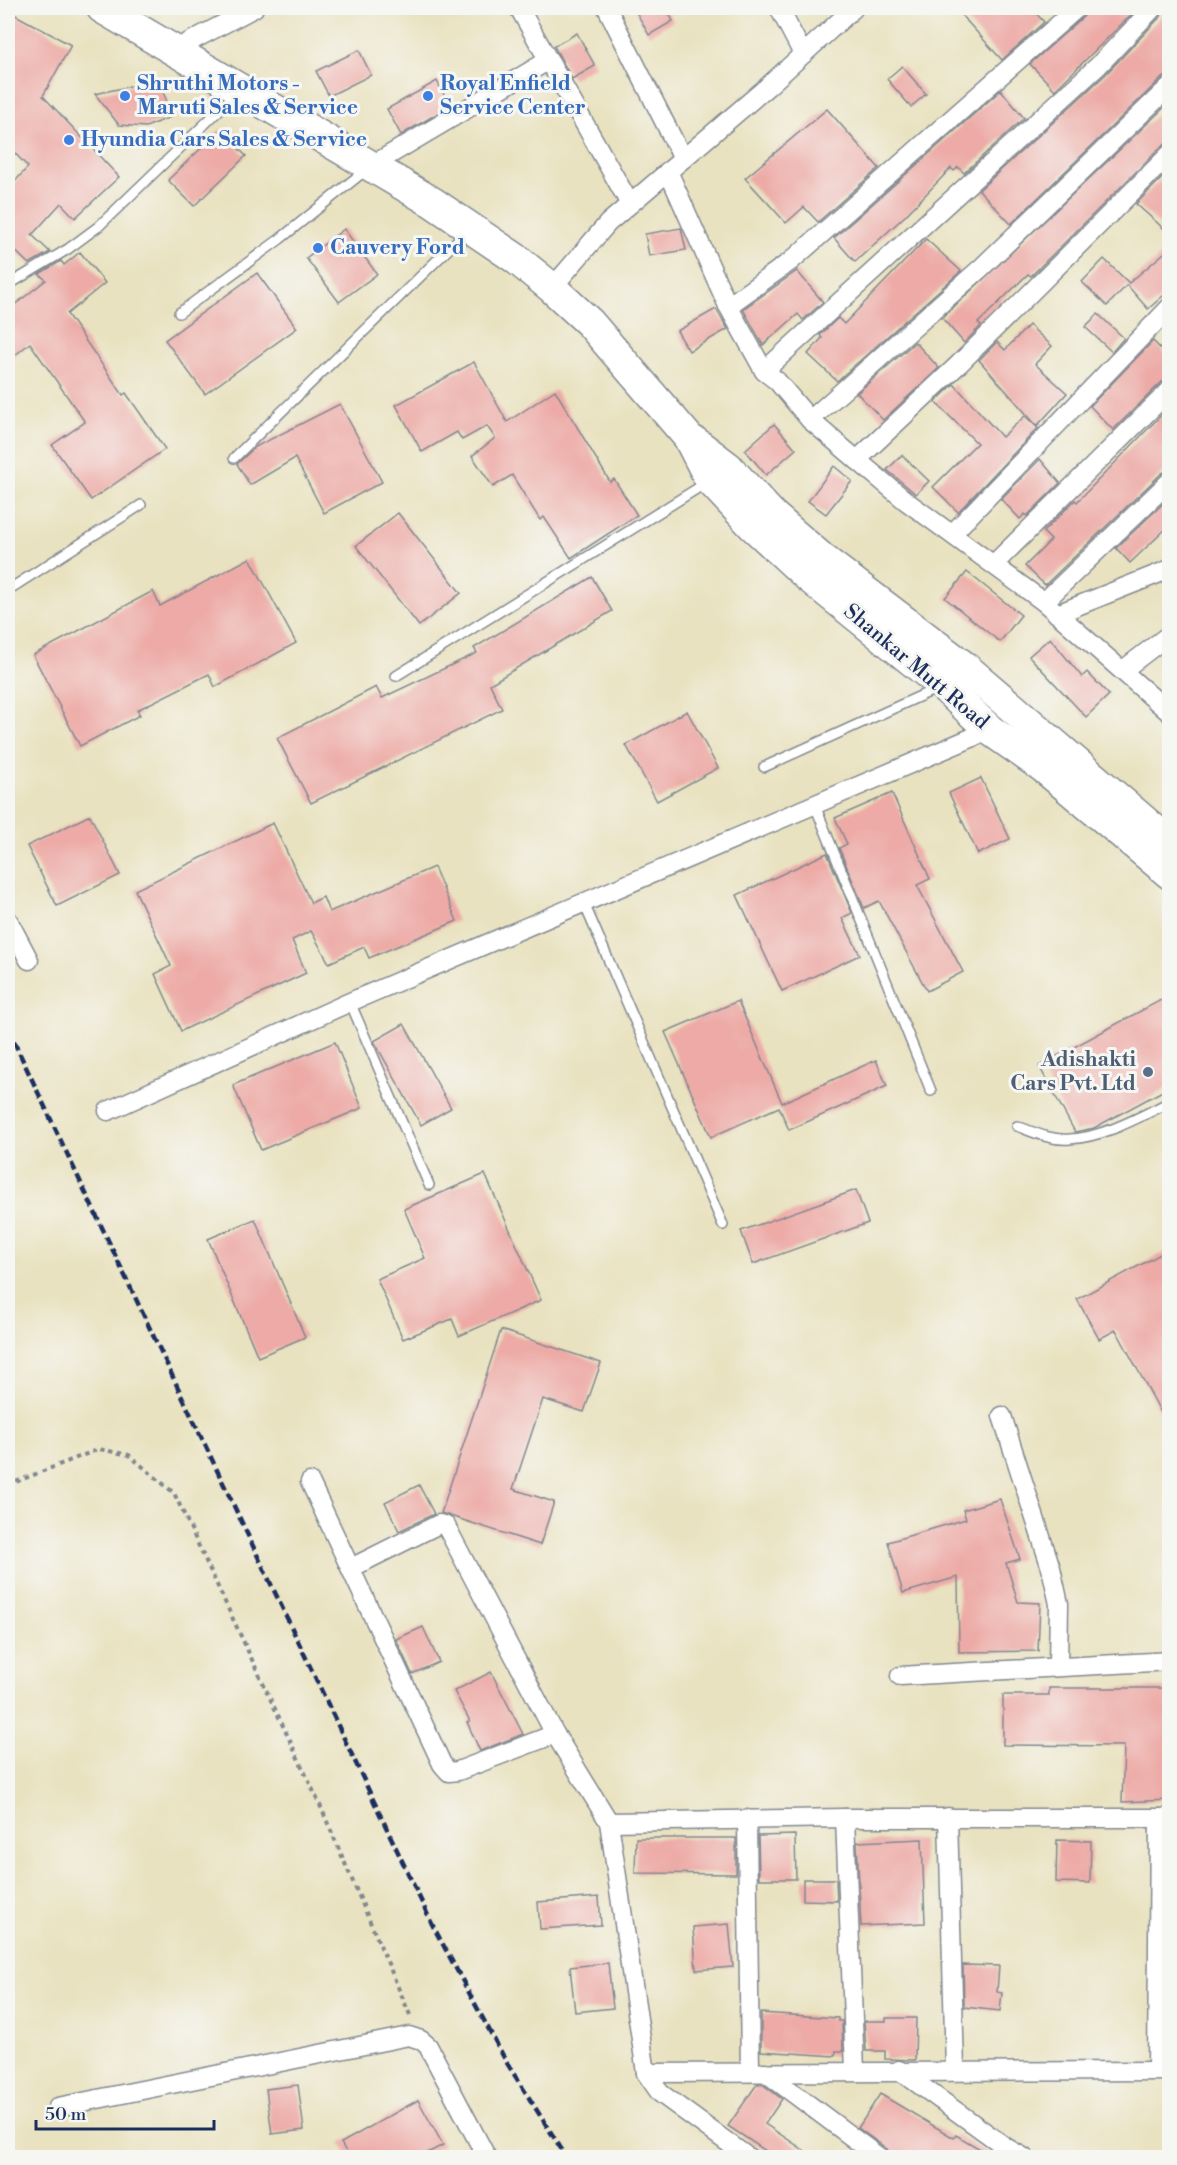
<svg xmlns="http://www.w3.org/2000/svg" width="1177" height="2165" font-family="'Libre Bodoni',serif">
  <rect width="100%" height="100%" fill="#f6f6f2"/>
  <filter id="ink" filterUnits="userSpaceOnUse"><feTurbulence type="fractalNoise" baseFrequency=".0167" numOctaves="2"/><feDisplacementMap in="SourceGraphic" scale="12" xChannelSelector="R" yChannelSelector="G"/><feConvolveMatrix kernelMatrix="1 2 1 2 8 2 1 2 1" color-interpolation-filters="sRGB"/></filter>
  <filter id="wash" filterUnits="userSpaceOnUse"><feTurbulence type="fractalNoise" baseFrequency=".008" numOctaves="4" result="noise"/><feDisplacementMap in="SourceGraphic" scale="24" xChannelSelector="R" yChannelSelector="G"/><feGaussianBlur stdDeviation="1.35" result="paint"/><feColorMatrix in="noise" values="0 0 0 0 0 0 0 0 0 0 0 0 0 0 0 0 0 1.4 0 .05"/><feComposite in="paint" operator="in"/></filter>
  <g filter="url(#wash)">
    <rect width="100%" height="100%" fill="#e9e2c0"/>
    <g id="blocks">
      <g fill="#edaaa6">
        <polygon points="634,8 666,8 673,21 649,35"/>
        <polygon points="955,8 1031,8 1044,22 1002,60"/>
        <polygon points="1088,8 1138,8 1055,90 1030,64 1084,16"/>
        <polygon points="1164,8 1170,8 1170,75 1162,78 1011,224 979,190 1106,74 1161,16"/>
        <polygon points="8,11 71,45 43,96 119,177 75,218 61,203 32,235 50,252 29,264 8,244 8,189 28,167 8,146"/>
        <polygon points="577,33 595,66 572,79 554,46"/>
        <polygon points="359,50 371,75 329,96 316,71"/>
        <polygon points="902,66 926,94 911,107 887,79"/>
        <polygon points="158,80 173,116 146,127 119,125 95,94"/>
        <polygon points="437,81 450,106 401,135 387,109"/>
        <polygon points="1001,90 1024,118 964,173 958,167 954,171 951,168 905,216 855,262 834,238"/>
        <polygon points="1170,102 1170,142 1162,146 1034,273 1031,276 1028,274 978,323 981,326 964,343 942,318"/>
        <polygon points="827,109 879,168 818,222 804,207 786,223 745,178"/>
        <polygon points="220,130 246,156 194,206 168,180"/>
        <polygon points="1163,177 1170,182 1170,234 1136,204"/>
        <polygon points="681,228 686,250 649,256 645,234"/>
        <polygon points="344,229 377,274 339,302 306,258"/>
        <polygon points="926,239 961,271 837,381 808,354 822,338 820,335 838,318 844,324"/>
        <polygon points="1170,248 1170,290 1148,309 1127,285 1107,306 1082,282 1104,259 1129,283"/>
        <polygon points="80,252 105,283 67,314 123,395 126,393 165,449 91,500 52,445 85,422 30,343 8,361 8,310 46,280 39,274 61,261 64,265"/>
        <polygon points="797,271 823,302 803,320 798,314 763,345 743,309"/>
        <polygon points="257,273 297,328 205,394 165,340"/>
        <polygon points="716,309 728,329 689,351 677,331"/>
        <polygon points="1098,314 1124,338 1112,352 1085,327"/>
        <polygon points="1029,325 1052,346 1035,364 1067,393 1037,426 979,360 997,342 1005,350"/>
        <polygon points="1153,341 1170,358 1170,379 1162,382 1113,430 1090,406"/>
        <polygon points="915,342 939,368 883,420 857,393"/>
        <polygon points="474,362 507,422 555,390 610,482 614,479 637,515 571,558 544,517 540,520 512,475 493,487 472,456 495,438 487,426 462,440 457,432 422,452 396,405"/>
        <polygon points="954,384 1002,437 1025,416 1038,428 958,512 933,487 977,443 935,402"/>
        <polygon points="340,404 382,482 324,513 295,458 250,485 237,464 255,447"/>
        <polygon points="1170,406 1170,470 1162,473 1045,585 1025,566 1051,540 1043,532 1075,500 1077,502"/>
        <polygon points="774,424 796,449 766,475 745,450"/>
        <polygon points="902,455 929,481 916,494 887,470"/>
        <polygon points="1040,459 1060,483 1027,516 1025,514 1020,519 1001,499"/>
        <polygon points="834,466 852,481 826,514 808,501"/>
        <polygon points="1170,497 1170,525 1130,563 1116,548"/>
        <polygon points="398,513 461,593 419,626 356,546"/>
        <polygon points="250,558 296,643 215,687 209,674 137,710 140,715 80,746 33,655 153,591 160,606"/>
        <polygon points="967,572 1021,615 1000,642 945,598"/>
        <polygon points="592,577 612,611 490,684 502,709 311,803 277,738 376,687 382,698 477,653 474,648"/>
        <polygon points="1050,638 1082,677 1087,672 1109,695 1086,717 1029,656"/>
        <polygon points="687,711 718,768 657,801 626,745"/>
        <polygon points="981,778 1010,839 978,854 949,793"/>
        <polygon points="892,793 930,879 917,885 963,972 927,991 879,901 864,908 839,848 847,844 835,818"/>
        <polygon points="90,815 120,875 57,906 27,846"/>
        <polygon points="273,823 311,903 323,897 329,912 434,867 457,921 369,958 364,947 329,963 311,931 292,940 306,973 181,1031 155,974 171,966 135,890"/>
        <polygon points="827,853 852,913 842,918 860,955 782,991 737,895"/>
        <polygon points="1170,995 1170,1087 1094,1128 1075,1132 1039,1066"/>
        <polygon points="738,1001 782,1103 876,1060 887,1086 789,1130 779,1107 711,1137 665,1032"/>
        <polygon points="404,1024 451,1108 421,1125 374,1041"/>
        <polygon points="335,1042 362,1108 261,1150 233,1085"/>
        <polygon points="485,1174 541,1300 459,1336 452,1319 403,1339 377,1279 425,1258 404,1209"/>
        <polygon points="856,1190 868,1223 753,1264 741,1231"/>
        <polygon points="255,1219 305,1337 258,1357 208,1239"/>
        <polygon points="1170,1249 1170,1429 1116,1330 1099,1339 1077,1299"/>
        <polygon points="501,1330 601,1363 584,1412 543,1399 513,1489 554,1502 540,1545 441,1513"/>
        <polygon points="419,1485 434,1514 399,1531 385,1502"/>
        <polygon points="1000,1499 1020,1559 1006,1563 1018,1602 1040,1603 1038,1651 959,1652 958,1577 903,1593 888,1542 966,1519 963,1510"/>
        <polygon points="423,1627 439,1662 412,1674 396,1639"/>
        <polygon points="491,1672 523,1734 480,1751 467,1722 470,1721 454,1691"/>
        <polygon points="1049,1688 1170,1688 1170,1800 1122,1802 1124,1746 1003,1745 1003,1695 1049,1695"/>
        <polygon points="795,1835 796,1879 759,1879 758,1836"/>
        <polygon points="636,1838 736,1838 736,1874 635,1873"/>
        <polygon points="922,1839 925,1923 861,1926 857,1842"/>
        <polygon points="1057,1840 1091,1841 1090,1883 1056,1882"/>
        <polygon points="803,1879 836,1879 837,1901 803,1900"/>
        <polygon points="599,1897 601,1925 540,1929 538,1902"/>
        <polygon points="729,1924 733,1967 696,1970 693,1927"/>
        <polygon points="608,1963 613,2008 575,2012 570,1967"/>
        <polygon points="963,1965 999,1966 997,1992 1002,1993 1000,2011 964,2007"/>
        <polygon points="761,2013 838,2018 838,2021 842,2021 843,2051 836,2051 835,2056 761,2051"/>
        <polygon points="886,2018 916,2018 915,2060 885,2059 885,2051 866,2051 864,2021 886,2021"/>
        <polygon points="757,2084 762,2084 782,2099 765,2124 814,2157 775,2157 728,2126"/>
        <polygon points="298,2085 304,2130 272,2134 266,2089"/>
        <polygon points="880,2094 954,2138 956,2135 994,2157 891,2157 887,2149 858,2128"/>
        <polygon points="418,2100 443,2145 420,2157 349,2157 341,2143"/>
      </g>
    </g>
  </g>
  <g filter="url(#ink)">
    <use href="#blocks" fill-opacity="0" stroke="#82888f" stroke-width="1.5"/>
    <g fill="none" stroke-linecap="round" stroke-linejoin="round">
      <g stroke="#82888f" stroke-width="12">
        <g id="lane">
          <polyline points="8,285 68,249 99,226 238,92"/>
          <polyline points="179,313 280,239 367,169"/>
          <polyline points="234,458 467,231"/>
          <polyline points="8,590 141,505"/>
          <polyline points="396,676 706,483"/>
          <polyline points="764,767 938,688"/>
          <polyline points="814,803 931,1091"/>
          <polyline points="583,901 723,1225"/>
          <polyline points="350,1002 429,1185"/>
          <path d="M1017,1126C1033,1132 1052,1141 1070,1139C1105,1137 1139,1117 1170,1102"/>
        </g>
      </g>
      <g stroke="#82888f" stroke-width="21">
        <g id="street">
          <polyline points="519,8 630,204"/>
          <polyline points="607,8 683,159"/>
          <polyline points="779,8 803,54"/>
          <polyline points="172,51 254,8"/>
          <polyline points="369,167 549,60"/>
          <polyline points="668,171 728,306 764,371 777,381 810,420 857,460 906,501 1044,602 1170,713"/>
          <polyline points="552,288 608,223 767,87 854,8"/>
          <polyline points="728,306 791,261 1077,8"/>
          <polyline points="764,371 1098,66 1153,8"/>
          <polyline points="810,420 982,267 1170,86"/>
          <polyline points="857,460 959,364 1170,154"/>
          <polyline points="952,534 1170,307"/>
          <polyline points="994,564 1170,390"/>
          <polyline points="1044,602 1170,481"/>
          <polyline points="1057,614 1170,569"/>
          <polyline points="1123,670 1170,634"/>
          <polyline points="8,920 29,960"/>
          <polyline points="108,1111 350,1002 990,730"/>
          <polyline points="1002,1416 1051,1568 1059,1604 1058,1667"/>
          <polyline points="310,1482 442,1764 449,1772 458,1771 555,1734"/>
          <polyline points="351,1568 439,1524 446,1526 555,1734 609,1822 646,2073 660,2093 749,2158"/>
          <polyline points="900,1676 1170,1661"/>
          <polyline points="948,1817 955,2070"/>
          <polyline points="845,1818 855,2070"/>
          <polyline points="747,1819 750,2072"/>
          <polyline points="609,1822 845,1818 1170,1818"/>
          <polyline points="899,2070 1007,2148 1025,2158"/>
          <polyline points="1157,2070 1159,1818"/>
          <polyline points="765,2072 880,2158"/>
          <polyline points="646,2073 1170,2071"/>
          <polyline points="58,2107 409,2036 421,2040 428,2046 487,2158"/>
        </g>
      </g>
      <g stroke="#82888f" stroke-width="33">
        <g id="primary">
          <polyline points="102,8 432,202 515,258 552,288 590,323 688,437 710,480 753,526 807,576 943,686 990,730 1044,768 1170,874"/>
          <polyline points="695,442 728,467 771,514 824,560 966,668 1170,843"/>
        </g>
      </g>
      <polyline stroke="#82888f" stroke-width="4" stroke-dasharray="4.5 4.5" stroke-linecap="butt" points="8,1485 99,1449 129,1455 174,1493 320,1805 410,2015"/>
      <use href="#lane" stroke="#fff" stroke-width="9"/>
      <use href="#street" stroke="#fff" stroke-width="18"/>
      <use href="#primary" stroke="#fff" stroke-width="30"/>
      <polyline stroke="#1b2f5e" stroke-width="4.5" stroke-dasharray="9 4.5" stroke-linecap="butt" points="8,1029 433,1926 507,2063 567,2158"/>
    </g>
  </g>
  <g fill="#3f7fe0" stroke="#f6f6f2" stroke-width="2">
    <circle cx="125" cy="96" r="6"/>
    <circle cx="428" cy="96" r="6"/>
    <circle cx="69" cy="140" r="6"/>
    <circle cx="318" cy="248" r="6"/>
  </g>
  <circle fill="#5c6f8a" stroke="#f6f6f2" stroke-width="2" cx="1148" cy="1072" r="6"/>
  <g text-anchor="middle" dominant-baseline="central" stroke-width="6" stroke-linejoin="round" paint-order="stroke">
    <g font-size="21" font-weight="bold" fill="#366cbe" stroke="#f6f6f2" text-anchor="start">
      <text x="137" y="84">Shruthi Motors -<tspan x="137" dy="24">Maruti Sales &amp; Service</tspan></text>
      <text x="440" y="84">Royal Enfield<tspan x="440" dy="24">Service Center</tspan></text>
      <text x="81" y="140">Hyundia Cars Sales &amp; Service</text>
      <text x="330" y="248">Cauvery Ford</text>
    </g>
    <g font-size="21" fill="#1b2f5e" stroke="#f6f6f2">
      <text transform="translate(916 667) rotate(40)">Shankar Mutt Road</text>
    </g>
    <g font-size="21" font-weight="bold" fill="#4e5e75" stroke="#f6f6f2" text-anchor="end">
      <text x="1136" y="1060">Adishakti<tspan x="1136" dy="24">Cars Pvt. Ltd</tspan></text>
    </g>
  </g>
  <rect width="1177" height="2165" fill="none" stroke="#f6f6f2" stroke-width="30"/>
  <path d="M36 2120v9h178v-9" fill="none" stroke="#1b2f5e" stroke-width="3"/>
  <text x="45" y="2120" font-size="18" fill="#1b2f5e" stroke="#f6f6f2" stroke-width="4.5" paint-order="stroke">50 m</text>
</svg>
